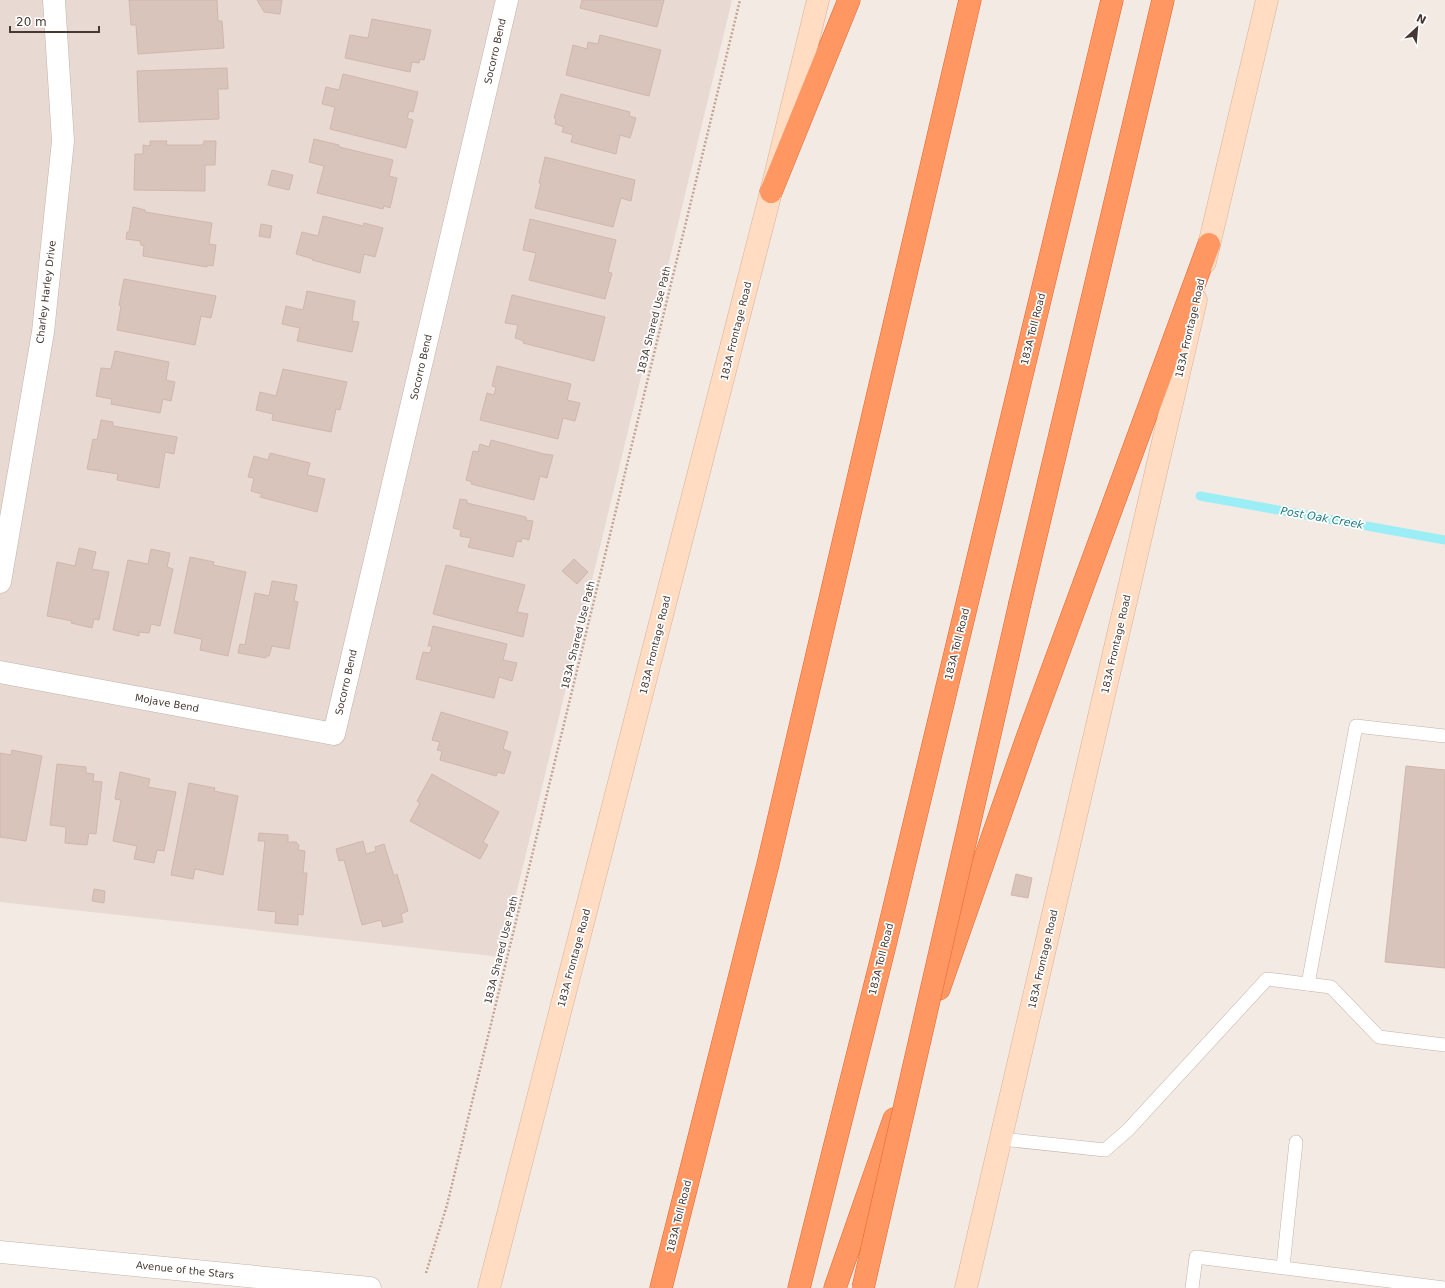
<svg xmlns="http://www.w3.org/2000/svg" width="1445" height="1288" font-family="'DejaVu Sans',sans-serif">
  <rect width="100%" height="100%" fill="#f3eae4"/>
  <polygon fill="#e8d9d2" points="0,0 732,0 501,957 0,902"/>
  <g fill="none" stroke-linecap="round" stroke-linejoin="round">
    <polyline stroke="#9beef5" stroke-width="9" points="1200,496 1445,540"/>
  </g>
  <g fill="#d9c4bc" stroke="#d1b6ab">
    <polygon points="129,0 217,0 218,21 222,21 224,48 138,54 136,25 131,25"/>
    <polygon points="257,0 282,0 280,14 264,12"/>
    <polygon points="582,0 664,0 657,27 580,8"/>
    <polygon points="372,19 431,30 424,60 420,59 419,63 412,62 410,72 345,58 350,35 368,38"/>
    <polygon points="600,35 661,50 649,96 566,75 573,45 587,49 588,42 598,44"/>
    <polygon points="227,68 228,89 218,89 219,119 139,122 137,71"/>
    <polygon points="343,74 418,92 413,112 409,111 407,118 413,120 406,148 330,129 335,107 322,104 326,87 339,90"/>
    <polygon points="561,94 630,112 629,116 636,118 630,138 620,135 616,154 571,142 573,135 562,132 564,127 555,124 556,119 554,118"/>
    <polygon points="314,139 339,145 339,147 393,160 389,176 397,178 390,208 384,206 383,209 317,193 324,166 309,162"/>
    <polygon points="150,141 167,141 166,145 203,145 204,141 216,141 215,165 205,165 205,191 134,190 135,154 143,154 143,145 150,146"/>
    <polygon points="545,157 635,180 631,201 621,198 613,227 535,208 541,183 539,183"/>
    <polygon points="272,170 293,175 289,190 268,185"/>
    <polygon points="133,207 145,210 145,212 212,223 209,244 216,245 213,266 207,265 207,267 143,256 144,246 141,245 140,241 126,239 127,232 129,232"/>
    <polygon points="323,216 363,226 364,223 383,228 375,257 364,254 360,273 312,260 313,259 296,254 302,232 318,236"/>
    <polygon points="530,219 616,240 608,272 612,273 605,299 529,280 536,253 523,250"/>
    <polygon points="261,224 272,226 270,238 259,236"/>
    <polygon points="124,279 216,296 211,318 201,316 195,345 117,330 121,306 119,305"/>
    <polygon points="307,291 355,301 352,321 359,322 352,352 297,341 300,328 282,324 286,306 303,310"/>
    <polygon points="512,295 605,317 594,361 523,343 524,341 515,338 518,325 505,323"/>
    <polygon points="115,351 169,362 166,380 175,382 171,401 163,399 160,413 111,404 112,399 96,396 101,368 111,369"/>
    <polygon points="497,366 571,384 567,400 580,403 575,421 563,418 558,439 480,420 487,393 494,395 496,387 492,386"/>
    <polygon points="283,369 347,382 340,410 336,409 331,432 272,420 273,414 256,410 260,392 276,396"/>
    <polygon points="101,420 113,422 113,426 177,437 174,454 165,452 159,488 117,480 118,474 87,469 93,439 97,440"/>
    <polygon points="491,440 544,454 553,455 547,478 540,476 534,500 471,484 472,482 466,480 473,451 478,452 480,444 489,447"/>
    <polygon points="270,453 310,463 307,475 325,479 317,512 260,497 262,494 251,491 254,478 248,477 254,456 268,460"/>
    <polygon points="460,499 467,500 467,503 526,517 526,520 533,521 529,540 522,538 521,542 517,541 513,557 468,547 471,538 460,536 461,530 453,528"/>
    <polygon points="79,548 96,552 92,569 109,572 99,620 94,619 92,628 71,623 72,621 47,616 57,562 75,566"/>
    <polygon points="151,549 170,553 167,567 173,569 160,626 151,624 149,633 139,632 139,636 113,630 128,560 148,564"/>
    <polygon points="190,557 214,562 213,565 246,572 228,656 200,650 202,639 174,633"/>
    <polygon points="574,559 588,572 577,584 562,571"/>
    <polygon points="446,565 525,585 517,612 528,614 523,637 433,614"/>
    <polygon points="272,581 297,585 294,601 298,602 289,649 272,646 269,656 266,656 266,658 238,653 240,644 245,645 255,593 269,596"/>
    <polygon points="433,626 507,644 503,660 517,663 512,681 499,677 494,698 416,679 423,652 430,653 432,646 428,646"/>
    <polygon points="441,712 508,732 503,749 511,752 504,774 498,772 496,776 440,760 442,751 437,750 440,742 432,740"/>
    <polygon points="12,750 42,756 26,841 0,837 0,753 11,755"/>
    <polygon points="57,764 86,767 86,773 94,774 93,781 102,782 96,834 89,833 87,845 65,843 66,827 50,825"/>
    <polygon points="1406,766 1445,770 1445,968 1385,962"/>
    <polygon points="120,772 150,779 148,787 176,792 164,851 157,850 154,863 134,859 137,846 113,841 121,800 115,799"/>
    <polygon points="432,774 499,812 483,842 488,845 480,859 410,821 420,803 417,801"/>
    <polygon points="189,783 215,788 214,791 238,796 223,875 195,869 193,879 171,875"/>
    <polygon points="259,833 288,835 288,842 296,842 299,845 298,850 305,851 303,873 307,873 303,915 298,914 298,925 275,923 276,912 258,910 265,841 258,841"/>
    <polygon points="363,841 366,854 376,851 375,847 384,844 394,876 397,874 408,911 401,914 403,922 383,927 381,920 362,925 344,860 339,861 336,849"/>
    <polygon points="1016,874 1032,878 1028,898 1011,895"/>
    <polygon points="94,889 105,891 104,903 92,901"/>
  </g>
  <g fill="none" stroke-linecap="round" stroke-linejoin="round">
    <g stroke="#c2b2a9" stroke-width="14">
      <g id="service">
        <polyline points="1308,984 1356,726 1445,736"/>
        <polyline points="1001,1139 1105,1150 1128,1130 1267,979 1331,987 1379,1037 1445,1045"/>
        <polyline points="1283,1267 1296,1142"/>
        <polyline points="1192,1288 1196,1257 1445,1288"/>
      </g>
    </g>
    <g stroke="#c2b2a9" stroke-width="23">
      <g id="minor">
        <polyline points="0,582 43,332 63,141 54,0"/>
        <polyline points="0,672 334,734 507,0"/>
      </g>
    </g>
    <g stroke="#c2b2a9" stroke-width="23">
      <polyline id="tertiary" points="0,1252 370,1288"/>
    </g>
    <g stroke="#daaf92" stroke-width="23">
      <g id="secondary">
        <polyline points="1205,262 1267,0"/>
        <polyline points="489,1288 771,192 818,0"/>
        <polyline points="966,1288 1196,300"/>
      </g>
    </g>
    <g stroke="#e8632a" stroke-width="23">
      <g id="motorway">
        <polyline points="771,192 849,0"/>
        <polyline points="1020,603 1163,0"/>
        <polyline points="939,989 1027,738 1209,244"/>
        <polyline points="661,1288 768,864 970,0"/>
        <polyline points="799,1288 884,949 1112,0"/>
        <polyline points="835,1288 894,1119"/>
      </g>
    </g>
    <polyline stroke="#c2a496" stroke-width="2.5" stroke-dasharray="2 2" stroke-linecap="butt" points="426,1273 447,1205 740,0"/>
    <use href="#service" stroke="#fff" stroke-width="13"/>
    <use href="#minor" stroke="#fff" stroke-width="22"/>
    <use href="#tertiary" stroke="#fff" stroke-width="22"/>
    <use href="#secondary" stroke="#ffdcc2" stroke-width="22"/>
    <use href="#motorway" stroke="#ff9763" stroke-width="22"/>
    <g stroke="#e8632a" stroke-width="23" stroke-linecap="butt">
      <polyline id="motorway-bridge" points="863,1288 1020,603"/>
    </g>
    <use href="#motorway-bridge" stroke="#ff9763" stroke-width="22"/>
  </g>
  <g text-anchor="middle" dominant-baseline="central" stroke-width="3.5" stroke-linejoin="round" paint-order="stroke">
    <g font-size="10" fill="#463933" stroke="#fff">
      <text transform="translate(495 51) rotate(-77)">Socorro Bend</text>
      <text transform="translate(46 292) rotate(-83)">Charley Harley Drive</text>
      <text transform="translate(654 320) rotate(-76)">183A Shared Use Path</text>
      <text transform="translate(1190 328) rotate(-77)">183A Frontage Road</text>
      <text transform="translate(1033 329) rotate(-76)">183A Toll Road</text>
      <text transform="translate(736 331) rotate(-76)">183A Frontage Road</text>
      <text transform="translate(421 367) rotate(-77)">Socorro Bend</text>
      <text transform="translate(578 635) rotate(-76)">183A Shared Use Path</text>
      <text transform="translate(957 644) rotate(-76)">183A Toll Road</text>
      <text transform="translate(1116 644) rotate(-77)">183A Frontage Road</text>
      <text transform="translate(655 645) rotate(-76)">183A Frontage Road</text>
      <text transform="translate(346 682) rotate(-77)">Socorro Bend</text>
      <text transform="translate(167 703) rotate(10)">Mojave Bend</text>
      <text transform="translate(501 950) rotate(-76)">183A Shared Use Path</text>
      <text transform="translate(574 958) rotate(-75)">183A Frontage Road</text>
      <text transform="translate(881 959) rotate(-76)">183A Toll Road</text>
      <text transform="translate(1043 959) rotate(-77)">183A Frontage Road</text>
      <text transform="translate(679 1216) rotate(-76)">183A Toll Road</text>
      <text transform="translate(185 1270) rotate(6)">Avenue of the Stars</text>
    </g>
    <g font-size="11" font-style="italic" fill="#207d86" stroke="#fff">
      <text transform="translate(1322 518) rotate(10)">Post Oak Creek</text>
    </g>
  </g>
  <g transform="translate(1417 28) rotate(26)" stroke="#ffffff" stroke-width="3" paint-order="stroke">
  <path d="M0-3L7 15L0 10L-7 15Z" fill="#463933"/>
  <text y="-6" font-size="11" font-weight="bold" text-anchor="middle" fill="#463933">N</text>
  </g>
  <path d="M10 26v6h89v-6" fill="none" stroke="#463933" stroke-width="2"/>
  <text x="16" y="26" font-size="12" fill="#463933" stroke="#ffffff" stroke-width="3" paint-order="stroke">20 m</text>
</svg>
